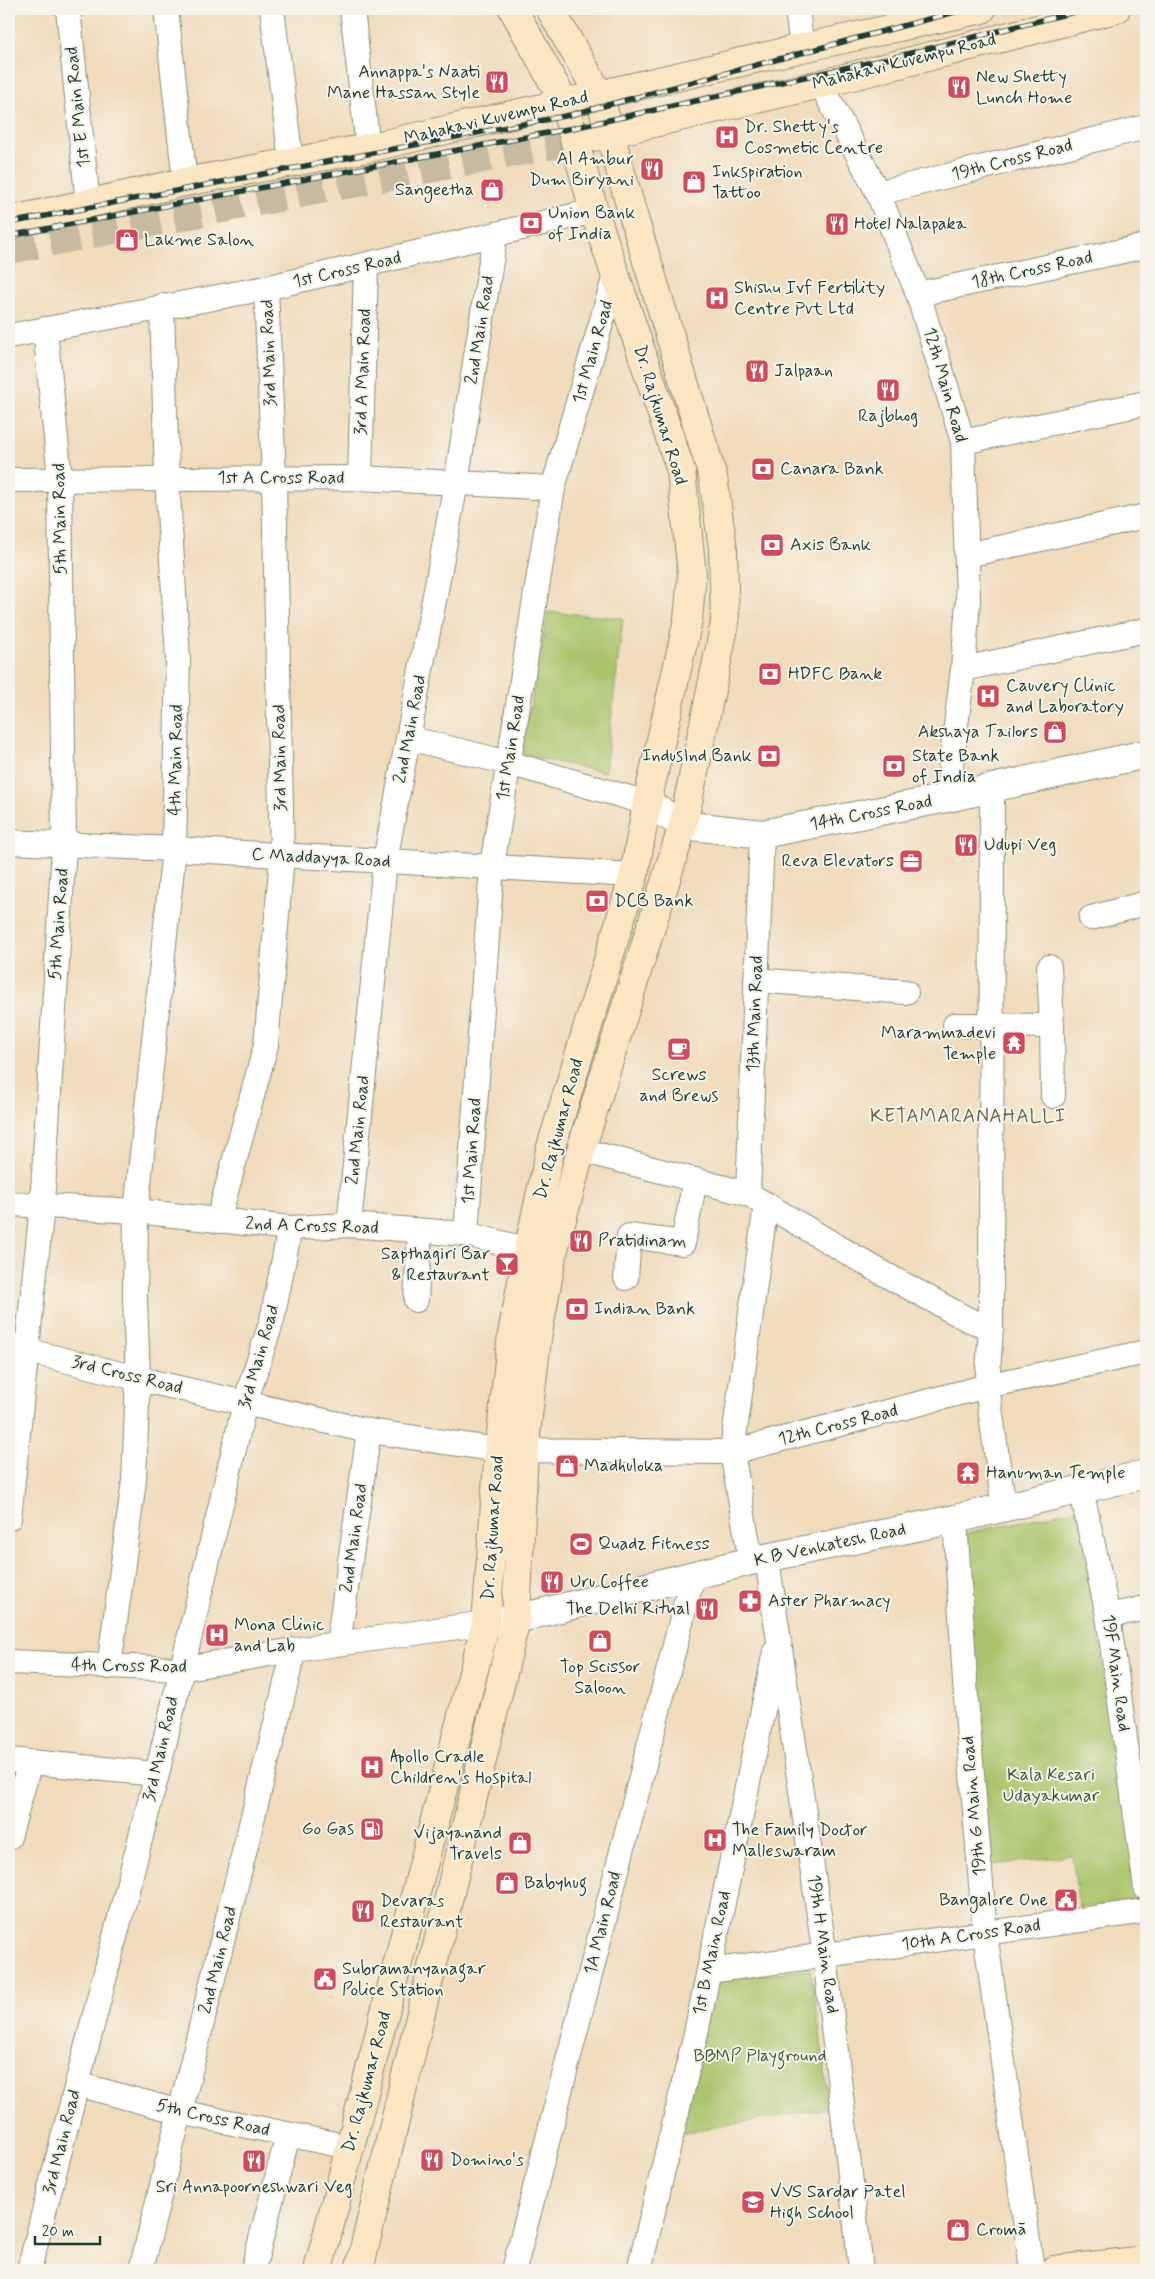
<svg xmlns="http://www.w3.org/2000/svg" width="1155" height="2279" font-family="Mynerve,sans-serif">
  <rect width="100%" height="100%" fill="#f7f3e8"/>
  <filter id="ink" filterUnits="userSpaceOnUse"><feTurbulence type="fractalNoise" baseFrequency=".02" numOctaves="2"/><feDisplacementMap in="SourceGraphic" scale="10" xChannelSelector="R" yChannelSelector="G"/><feConvolveMatrix kernelMatrix="1 2 1 2 8 2 1 2 1" color-interpolation-filters="sRGB"/></filter>
  <filter id="wash" filterUnits="userSpaceOnUse"><feTurbulence type="fractalNoise" baseFrequency=".0096" numOctaves="4" result="noise"/><feDisplacementMap in="SourceGraphic" scale="20" xChannelSelector="R" yChannelSelector="G"/><feGaussianBlur stdDeviation="1.12" result="paint"/><feColorMatrix in="noise" values="0 0 0 0 0 0 0 0 0 0 0 0 0 0 0 0 0 1.4 0 .05"/><feComposite in="paint" operator="in"/></filter>
  <g filter="url(#wash)">
    <rect width="100%" height="100%" fill="#f0dbbb"/>
    <g fill="#a9c46a" stroke="#64804f">
      <polygon points="548,612 623,618 605,772 521,755"/>
      <polygon points="1078,1509 1141,1900 1079,1908 1072,1855 985,1866 962,1534"/>
      <polygon points="811,1969 830,2108 680,2133 714,1980"/>
    </g>
  </g>
  <g filter="url(#ink)">
    <g fill="none" stroke-linecap="round" stroke-linejoin="round">
      <polyline stroke="#c6bba0" stroke-width="28" stroke-dasharray="28 14" stroke-linecap="butt" points="9,250 575,141"/>
      <g stroke="#888c78" stroke-width="26">
        <g id="minor">
          <polyline points="68,9 88,204"/>
          <polyline points="166,9 185,182"/>
          <polyline points="272,9 291,161"/>
          <polyline points="352,9 368,148"/>
          <polyline points="797,9 802,48"/>
          <polyline points="821,84 878,193 918,294 963,442 968,601 963,669 947,798"/>
          <polyline points="878,193 1146,127"/>
          <polyline points="918,294 1146,246"/>
          <polyline points="9,336 266,288 594,211"/>
          <polyline points="963,442 1146,403"/>
          <polyline points="360,478 366,266"/>
          <polyline points="9,480 360,478 553,488"/>
          <polyline points="967,555 1146,516"/>
          <polyline points="963,669 1146,630"/>
          <polyline points="408,738 509,763 647,803"/>
          <polyline points="992,787 991,1328 987,1386 1004,1508"/>
          <polyline points="9,842 174,849 634,875"/>
          <polyline points="1091,918 1146,903"/>
          <polyline points="1049,967 1052,1026"/>
          <polyline points="756,980 906,992"/>
          <polyline points="955,1025 1052,1026 1053,1096"/>
          <polyline points="581,1150 748,1194 879,1271 967,1319 991,1328"/>
          <polyline points="748,1194 762,834"/>
          <polyline points="9,1204 136,1211 290,1228 349,1225 466,1234 545,1254"/>
          <polyline points="218,1221 266,1045 282,856 274,479 266,288"/>
          <polyline points="349,1225 385,861 456,483 495,236"/>
          <polyline points="466,1234 492,866 553,488 616,272"/>
          <polyline points="626,1278 629,1236 683,1243 695,1180"/>
          <polyline points="416,1300 420,1231"/>
          <polyline points="9,1346 152,1382 369,1431 499,1450 732,1452 987,1386 1146,1352"/>
          <polyline points="1081,1488 1108,1616 1146,1888"/>
          <polyline points="9,1518 42,1206 64,846 60,479 45,329"/>
          <polyline points="955,1519 967,1713 985,1933 1032,2270"/>
          <polyline points="767,1559 825,1956 861,2270"/>
          <polyline points="751,1561 732,1452 766,1204"/>
          <polyline points="1108,1616 1146,1608"/>
          <polyline points="338,1644 369,1431"/>
          <polyline points="9,1662 180,1669 294,1650 486,1623"/>
          <polyline points="109,1667 134,1481 138,1378 135,1299 136,1211 174,849 178,659 167,478 162,306"/>
          <polyline points="9,1760 30,1762"/>
          <polyline points="9,1837 30,1762 157,1774"/>
          <polyline points="709,1971 1146,1911"/>
          <polyline points="77,2084 180,2112 349,2147"/>
          <polyline points="29,2270 157,1774 245,1403 272,1320 290,1228"/>
          <polyline points="141,2270 294,1650"/>
          <polyline points="253,2270 288,2135"/>
          <polyline points="514,2270 693,1575"/>
          <polyline points="639,2270 696,2033 775,1652"/>
        </g>
      </g>
      <g stroke="#888c78" stroke-width="30">
        <g id="tertiary">
          <polyline points="647,803 683,825 762,834 947,798 1146,754"/>
          <polyline points="486,1623 516,1619 751,1561 955,1519 1146,1474"/>
        </g>
      </g>
      <g stroke="#888c78" stroke-width="30">
        <g id="secondary">
          <polyline points="593,137 821,84 1116,9"/>
          <polyline points="9,221 185,182 368,148 802,48 982,9"/>
          <polyline points="318,2270 486,1623 499,1450 512,1334 528,1250 551,1147 634,875 647,803 688,620 692,574 681,471 594,211 564,102 513,9"/>
          <polyline points="359,2270 516,1619 524,1451 537,1339 552,1256 581,1150 683,825 725,623 723,549 713,477 630,205 599,94 550,9"/>
          <polyline points="1054,2270 1146,2260"/>
        </g>
      </g>
      <use href="#minor" stroke="#fff" stroke-width="24"/>
      <use href="#tertiary" stroke="#fff" stroke-width="28"/>
      <use href="#secondary" stroke="#fbe6c4" stroke-width="28"/>
      <g stroke="#1f3d34" stroke-width="5.5">
        <g id="rail">
          <polyline points="9,223 570,115 966,9"/>
          <polyline points="9,236 573,128 895,57 1086,9"/>
        </g>
      </g>
      <use href="#rail" stroke="#f7f3e8" stroke-width="4" stroke-dasharray="11" stroke-linecap="butt"/>
    </g>
  </g>
  <defs>
    <g id="restaurant-square" transform="scale(1.25)"><rect x="-9" y="-9" width="18" height="18" rx="4" fill="#d1495b" stroke="#f7f3e8"/><path d="M-5-6h1v4h1v-4h1v4h1v-4h1v5L-1.5 .5V6h-2V.5L-5-1ZM5-6V6H3V1.5H1.5Q1.5-4 5-6Z" fill="#fff"/></g>
    <g id="hospital-square" transform="scale(1.25)"><rect x="-9" y="-9" width="18" height="18" rx="4" fill="#d1495b" stroke="#f7f3e8"/><path d="M-5-5h3v3.5h4V-5h3V5h-3V1.5h-4V5h-3Z" fill="#fff"/></g>
    <g id="shop-square" transform="scale(1.25)"><rect x="-9" y="-9" width="18" height="18" rx="4" fill="#d1495b" stroke="#f7f3e8"/><path d="M-5-2.5h2.3a2.7 3.5 0 0 1 5.4 0H5L5.5 6h-11ZM-1.5-2.5h3a1.5 2.3 0 0 0-3 0Z" fill="#fff"/></g>
    <g id="bank-square" transform="scale(1.25)"><rect x="-9" y="-9" width="18" height="18" rx="4" fill="#d1495b" stroke="#f7f3e8"/><path d="M-6-4H6V4H-6ZM0-2.3a2.3 2.3 0 1 0 0 4.6a2.3 2.3 0 1 0 0-4.6Z" fill="#fff"/></g>
    <g id="office-square" transform="scale(1.25)"><rect x="-9" y="-9" width="18" height="18" rx="4" fill="#d1495b" stroke="#f7f3e8"/><path d="M-6-3h4V-5.5h4V-3h4V5H-6ZM-1-4.5V-3h2v-1.5ZM-6 0V1H6V0Z" fill="#fff"/></g>
    <g id="temple-square" transform="scale(1.25)"><rect x="-9" y="-9" width="18" height="18" rx="4" fill="#d1495b" stroke="#f7f3e8"/><path d="M0-6L5-2H3V0L6.5 2.5H4V6H1.5V3h-3V6H-4V2.5H-6.5L-3 0V-2H-5Z" fill="#fff"/></g>
    <g id="cafe-square" transform="scale(1.25)"><rect x="-9" y="-9" width="18" height="18" rx="4" fill="#d1495b" stroke="#f7f3e8"/><path d="M-5.5-4.5H6V0H3Q3 3.5 0 3.5H-2.5Q-5.5 3.5-5.5 0ZM3-3.2v2h1.7v-2ZM-6 4.5H4V6H-6Z" fill="#fff"/></g>
    <g id="bar-square" transform="scale(1.25)"><rect x="-9" y="-9" width="18" height="18" rx="4" fill="#d1495b" stroke="#f7f3e8"/><path d="M-6-5H6L.8 .8V4.5H3.5V6h-7V4.5H-.8V.8Z" fill="#fff"/></g>
    <g id="stadium-square" transform="scale(1.25)"><rect x="-9" y="-9" width="18" height="18" rx="4" fill="#d1495b" stroke="#f7f3e8"/><path d="M0-5a6.5 5 0 1 0 0 10a6.5 5 0 1 0 0-10ZM-3.5-1.8h7v3.6h-7Z" fill="#fff"/></g>
    <g id="pharmacy-square" transform="scale(1.25)"><rect x="-9" y="-9" width="18" height="18" rx="4" fill="#d1495b" stroke="#f7f3e8"/><path d="M-2-6h4v4h4v4h-4v4h-4v-4h-4v-4h4Z" fill="#fff"/></g>
    <g id="fuel-square" transform="scale(1.25)"><rect x="-9" y="-9" width="18" height="18" rx="4" fill="#d1495b" stroke="#f7f3e8"/><path d="M-5.5-6h7V0h2V4h1.3V-2.5L3-4.5l.8-.8L6-3V5H2.5V1h-1V6h-7ZM-4.2-4.7v3.2H.2V-4.7Z" fill="#fff"/></g>
    <g id="civic-square" transform="scale(1.25)"><rect x="-9" y="-9" width="18" height="18" rx="4" fill="#d1495b" stroke="#f7f3e8"/><path d="M-.6-6.5H3V-4.5H.6V-3L4-1V1h2V6H-6V1h2V-1L-.6-3ZM-1.2 2.5V6h2.4V2.5Z" fill="#fff"/></g>
    <g id="school-square" transform="scale(1.25)"><rect x="-9" y="-9" width="18" height="18" rx="4" fill="#d1495b" stroke="#f7f3e8"/><path d="M0-5L7-2L0 1L-7-2ZM-4 1L0 2.5L4 1V4Q0 6-4 4Z" fill="#fff"/></g>
  </defs>
  <g fill-rule="evenodd">
    <use href="#restaurant-square" x="497" y="82"/>
    <use href="#restaurant-square" x="959" y="87"/>
    <use href="#hospital-square" x="727" y="137"/>
    <use href="#restaurant-square" x="652" y="169"/>
    <use href="#shop-square" x="694" y="182"/>
    <use href="#shop-square" x="492" y="190"/>
    <use href="#bank-square" x="531" y="223"/>
    <use href="#restaurant-square" x="837" y="224"/>
    <use href="#shop-square" x="127" y="240"/>
    <use href="#hospital-square" x="717" y="298"/>
    <use href="#restaurant-square" x="757" y="371"/>
    <use href="#restaurant-square" x="888" y="390"/>
    <use href="#bank-square" x="763" y="469"/>
    <use href="#bank-square" x="772" y="545"/>
    <use href="#bank-square" x="770" y="674"/>
    <use href="#hospital-square" x="988" y="696"/>
    <use href="#shop-square" x="1055" y="732"/>
    <use href="#bank-square" x="769" y="756"/>
    <use href="#bank-square" x="894" y="766"/>
    <use href="#restaurant-square" x="966" y="845"/>
    <use href="#office-square" x="911" y="861"/>
    <use href="#bank-square" x="597" y="901"/>
    <use href="#temple-square" x="1014" y="1043"/>
    <use href="#cafe-square" x="679" y="1049"/>
    <use href="#restaurant-square" x="581" y="1241"/>
    <use href="#bar-square" x="507" y="1264"/>
    <use href="#bank-square" x="577" y="1309"/>
    <use href="#shop-square" x="567" y="1466"/>
    <use href="#temple-square" x="968" y="1473"/>
    <use href="#stadium-square" x="581" y="1544"/>
    <use href="#restaurant-square" x="552" y="1582"/>
    <use href="#pharmacy-square" x="750" y="1601"/>
    <use href="#restaurant-square" x="707" y="1609"/>
    <use href="#hospital-square" x="217" y="1635"/>
    <use href="#shop-square" x="600" y="1641"/>
    <use href="#hospital-square" x="372" y="1767"/>
    <use href="#fuel-square" x="372" y="1829"/>
    <use href="#hospital-square" x="715" y="1840"/>
    <use href="#shop-square" x="520" y="1843"/>
    <use href="#shop-square" x="507" y="1883"/>
    <use href="#civic-square" x="1066" y="1900"/>
    <use href="#restaurant-square" x="363" y="1911"/>
    <use href="#civic-square" x="325" y="1979"/>
    <use href="#restaurant-square" x="432" y="2160"/>
    <use href="#restaurant-square" x="254" y="2161"/>
    <use href="#school-square" x="753" y="2202"/>
    <use href="#shop-square" x="958" y="2230"/>
  </g>
  <g text-anchor="middle" dominant-baseline="central" stroke-width="4" stroke-linejoin="round" paint-order="stroke">
    <g font-size="18" fill="#1f3d34" stroke="#f7f3e8">
      <text transform="translate(904 62) rotate(-14)">Mahakavi Kuvempu Road</text>
      <text transform="translate(78 107) rotate(-96)">1st E Main Road</text>
      <text transform="translate(496 118) rotate(-13)">Mahakavi Kuvempu Road</text>
      <text transform="translate(1012 160) rotate(-14)">19th Cross Road</text>
      <text transform="translate(347 270) rotate(-13)">1st Cross Road</text>
      <text transform="translate(1032 270) rotate(-12)">18th Cross Road</text>
      <text transform="translate(480 330) rotate(-81)">2nd Main Road</text>
      <text transform="translate(593 352) rotate(-74)">1st Main Road</text>
      <text transform="translate(269 353) rotate(-92)">3rd Main Road</text>
      <text transform="translate(363 372) rotate(-88)">3rd A Main Road</text>
      <text transform="translate(945 385) rotate(74)">12th Main Road</text>
      <text transform="translate(660 415) rotate(73)">Dr. Rajkumar Road</text>
      <text x="281" y="478">1st A Cross Road</text>
      <text transform="translate(60 519) rotate(-91)">5th Main Road</text>
      <text transform="translate(410 729) rotate(-79)">2nd Main Road</text>
      <text transform="translate(511 748) rotate(-81)">1st Main Road</text>
      <text transform="translate(280 758) rotate(-91)">3rd Main Road</text>
      <text transform="translate(176 760) rotate(-89)">4th Main Road</text>
      <text transform="translate(871 813) rotate(-11)">14th Cross Road</text>
      <text transform="translate(321 858) rotate(3)">C Maddayya Road</text>
      <text transform="translate(59 924) rotate(-86)">5th Main Road</text>
      <text transform="translate(755 1014) rotate(-88)">13th Main Road</text>
      <text transform="translate(559 1129) rotate(-75)">Dr. Rajkumar Road</text>
      <text transform="translate(358 1130) rotate(-84)">2nd Main Road</text>
      <text transform="translate(472 1151) rotate(-86)">1st Main Road</text>
      <text transform="translate(312 1226) rotate(2)">2nd A Cross Road</text>
      <text transform="translate(259 1357) rotate(-74)">3rd Main Road</text>
      <text transform="translate(127 1375) rotate(14)">3rd Cross Road</text>
      <text transform="translate(838 1425) rotate(-14)">12th Cross Road</text>
      <text transform="translate(493 1528) rotate(-86)">Dr. Rajkumar Road</text>
      <text transform="translate(354 1538) rotate(-82)">2nd Main Road</text>
      <text transform="translate(830 1545) rotate(-12)">K B Venkatesh Road</text>
      <text transform="translate(129 1666) rotate(1)">4th Cross Road</text>
      <text transform="translate(1116 1673) rotate(82)">19F Main Road</text>
      <text transform="translate(161 1749) rotate(-77)">3rd Main Road</text>
      <text transform="translate(974 1806) rotate(-95)">19th G Main Road</text>
      <text transform="translate(603 1923) rotate(-76)">1A Main Road</text>
      <text transform="translate(971 1935) rotate(-8)">10th A Cross Road</text>
      <text transform="translate(823 1944) rotate(82)">19th H Main Road</text>
      <text transform="translate(712 1953) rotate(-78)">1st B Main Road</text>
      <text transform="translate(218 1960) rotate(-76)">2nd Main Road</text>
      <text transform="translate(367 2082) rotate(-75)">Dr. Rajkumar Road</text>
      <text transform="translate(213 2118) rotate(13)">5th Cross Road</text>
      <text transform="translate(62 2142) rotate(-76)">3rd Main Road</text>
    </g>
    <g font-size="18" fill="#1f3d34" stroke="#f7f3e8" text-anchor="start">
      <text x="480" y="72" text-anchor="end">Annappa's Naati<tspan x="480" dy="21">Mane Hassan Style</tspan></text>
      <text x="976" y="77">New Shetty<tspan x="976" dy="21">Lunch Home</tspan></text>
      <text x="744" y="127">Dr. Shetty's<tspan x="744" dy="21">Cosmetic Centre</tspan></text>
      <text x="634" y="159" text-anchor="end">Al Ambur<tspan x="634" dy="21">Dum Biryani</tspan></text>
      <text x="712" y="172">Inkspiration<tspan x="712" dy="21">Tattoo</tspan></text>
      <text x="474" y="190" text-anchor="end">Sangeetha</text>
      <text x="548" y="213">Union Bank<tspan x="548" dy="21">of India</tspan></text>
      <text x="854" y="224">Hotel Nalapaka</text>
      <text x="144" y="240">Lakme Salon</text>
      <text x="734" y="288">Shishu Ivf Fertility<tspan x="734" dy="21">Centre Pvt Ltd</tspan></text>
      <text x="774" y="371">Jalpaan</text>
      <text x="888" y="416" text-anchor="middle">Rajbhog</text>
      <text x="780" y="469">Canara Bank</text>
      <text x="790" y="545">Axis Bank</text>
      <text x="788" y="674">HDFC Bank</text>
      <text x="1006" y="686">Cauvery Clinic<tspan x="1006" dy="21">and Laboratory</tspan></text>
      <text x="1038" y="732" text-anchor="end">Akshaya Tailors</text>
      <text x="752" y="756" text-anchor="end">IndusInd Bank</text>
      <text x="912" y="756">State Bank<tspan x="912" dy="21">of India</tspan></text>
      <text x="984" y="845">Udupi Veg</text>
      <text x="894" y="861" text-anchor="end">Reva Elevators</text>
      <text x="614" y="901">DCB Bank</text>
      <text x="996" y="1033" text-anchor="end">Marammadevi<tspan x="996" dy="21">Temple</tspan></text>
      <text x="679" y="1075" text-anchor="middle">Screws<tspan x="679" dy="21">and Brews</tspan></text>
      <text x="598" y="1241">Pratidinam</text>
      <text x="490" y="1254" text-anchor="end">Sapthagiri Bar<tspan x="490" dy="21">&amp; Restaurant</tspan></text>
      <text x="594" y="1309">Indian Bank</text>
      <text x="584" y="1466">Madhuloka</text>
      <text x="986" y="1473">Hanuman Temple</text>
      <text x="598" y="1544">Quadz Fitness</text>
      <text x="570" y="1582">Uru Coffee</text>
      <text x="768" y="1601">Aster Pharmacy</text>
      <text x="690" y="1609" text-anchor="end">The Delhi Ritual</text>
      <text x="234" y="1625">Mona Clinic<tspan x="234" dy="21">and Lab</tspan></text>
      <text x="600" y="1667" text-anchor="middle">Top Scissor<tspan x="600" dy="21">Saloon</tspan></text>
      <text x="390" y="1757">Apollo Cradle<tspan x="390" dy="21">Children's Hospital</tspan></text>
      <text x="354" y="1829" text-anchor="end">Go Gas</text>
      <text x="732" y="1830">The Family Doctor<tspan x="732" dy="21">Malleswaram</tspan></text>
      <text x="502" y="1833" text-anchor="end">Vijayanand<tspan x="502" dy="21">Travels</tspan></text>
      <text x="524" y="1883">Babyhug</text>
      <text x="1048" y="1900" text-anchor="end">Bangalore One</text>
      <text x="380" y="1901">Devaras<tspan x="380" dy="21">Restaurant</tspan></text>
      <text x="342" y="1969">Subramanyanagar<tspan x="342" dy="21">Police Station</tspan></text>
      <text x="450" y="2160">Domino's</text>
      <text x="254" y="2187" text-anchor="middle">Sri Annapoorneshwari Veg</text>
      <text x="770" y="2192">VVS Sardar Patel<tspan x="770" dy="21">High School</tspan></text>
      <text x="976" y="2230">Cromā</text>
    </g>
    <g font-size="18" fill="#3b583f" stroke="#f7f3e8">
      <text x="1051" y="1775">Kala Kesari<tspan x="1051" dy="21">Udayakumar</tspan></text>
      <text x="760" y="2056">BBMP Playground</text>
    </g>
    <g font-size="19" letter-spacing="1" fill="#606550" stroke="#f7f3e8">
      <text x="968" y="1116">KETAMARANAHALLI</text>
    </g>
  </g>
  <rect width="1155" height="2279" fill="none" stroke="#f7f3e8" stroke-width="30"/>
  <path d="M35 2236v8h65v-8" fill="none" stroke="#1f3d34" stroke-width="2.5"/>
  <text x="42" y="2236" font-size="15" fill="#1f3d34" stroke="#f7f3e8" stroke-width="4" paint-order="stroke">20 m</text>
</svg>
